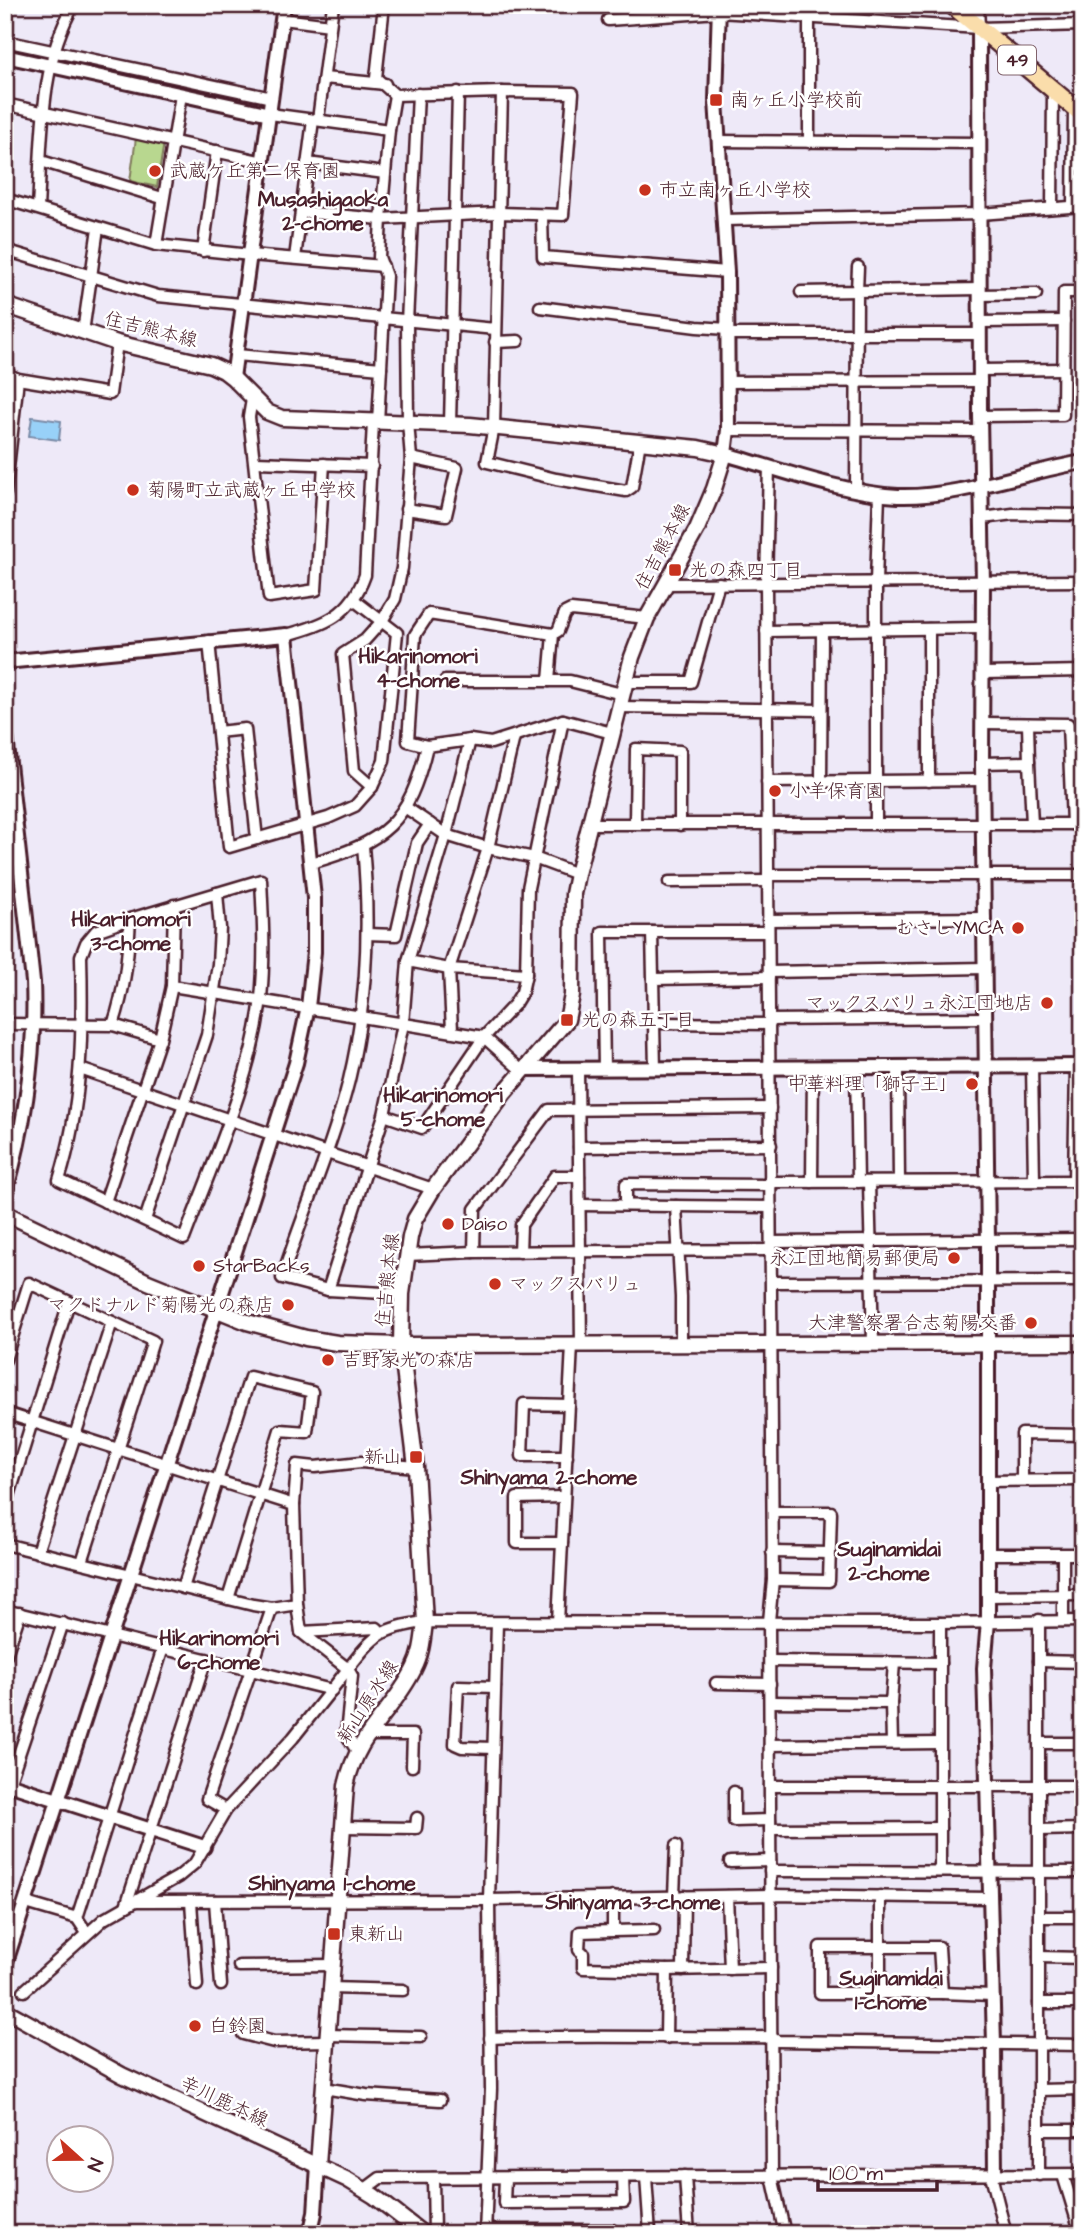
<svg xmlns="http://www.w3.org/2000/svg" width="1088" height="2239" font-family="'Architects Daughter','Klee One',sans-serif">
  <rect width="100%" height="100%" fill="#eee9f8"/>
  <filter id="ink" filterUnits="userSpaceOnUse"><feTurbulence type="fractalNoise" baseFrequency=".0143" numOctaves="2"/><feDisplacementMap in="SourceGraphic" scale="14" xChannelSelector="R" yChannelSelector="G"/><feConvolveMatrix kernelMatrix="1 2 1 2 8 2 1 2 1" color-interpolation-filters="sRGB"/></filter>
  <g filter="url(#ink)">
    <g fill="#b8d78f" stroke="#817b5d" stroke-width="2">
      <polygon points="136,138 164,142 157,187 130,181"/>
      <polygon points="156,2227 271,2233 156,2234"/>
    </g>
    <polygon fill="#98d1f8" stroke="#798aa6" stroke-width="2" points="32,417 61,421 59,440 29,436"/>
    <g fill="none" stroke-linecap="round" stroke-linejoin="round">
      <g stroke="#4a1f2b" stroke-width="15">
        <g id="minor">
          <polyline points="978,5 979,28"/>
          <polyline points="809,18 809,142"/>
          <polyline points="283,19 330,25"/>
          <polyline points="608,20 718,12 979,28 1083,25"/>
          <polyline points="5,41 272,98"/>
          <polyline points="324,78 385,84"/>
          <polyline points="502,92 494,427 487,462 556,479 626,491 632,487 640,442"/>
          <polyline points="5,104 264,162"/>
          <polyline points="270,114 389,130"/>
          <polyline points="318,120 333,5"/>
          <polyline points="719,141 980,143"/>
          <polyline points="41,161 162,198"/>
          <polyline points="307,163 385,173"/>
          <polyline points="5,199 156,245 250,255 383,266"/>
          <polyline points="1073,206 1074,108"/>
          <path d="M38,208C42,143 39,63 74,5"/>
          <polyline points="1052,208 1053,90"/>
          <polyline points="301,212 381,219 498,213 563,215 573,93 502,92 395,95 376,78 384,5"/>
          <polyline points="542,215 543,257 727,272"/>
          <polyline points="724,220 980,214 1083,206"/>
          <polyline points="156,245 181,95"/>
          <polyline points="5,250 158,296 495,329"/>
          <polyline points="203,251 217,151"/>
          <polyline points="295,258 313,120"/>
          <polyline points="801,292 857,291 858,267"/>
          <polyline points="980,295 1036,294"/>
          <polyline points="540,307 697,327 728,329"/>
          <polyline points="980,322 1064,321"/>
          <polyline points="83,332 98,228"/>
          <polyline points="728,334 980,334"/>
          <polyline points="495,342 518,341"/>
          <polyline points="237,355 381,368"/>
          <polyline points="980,370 1063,369"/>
          <polyline points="5,373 18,379 110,394 117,343"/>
          <polyline points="727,382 981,381"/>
          <polyline points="252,399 249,417 269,597 316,590 324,464"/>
          <polyline points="980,416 1063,415 1064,292 1083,292"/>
          <polyline points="378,422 386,276 379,257 381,219 389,130 395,95"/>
          <polyline points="450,424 458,92"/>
          <polyline points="728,430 980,431"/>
          <polyline points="256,462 372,466"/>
          <polyline points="769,467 766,582 773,1580 769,1621 772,2176 785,2234"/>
          <polyline points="856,489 857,291 980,289"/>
          <polyline points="5,494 18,379"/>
          <polyline points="406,509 446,515 457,468 411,458"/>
          <polyline points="983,518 1013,514 1083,515"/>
          <polyline points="666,584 1083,581"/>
          <polyline points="766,631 983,628"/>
          <path d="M286,635C325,625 351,615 365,575L373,423"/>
          <polyline points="209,641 229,847 328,818 355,806 372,787 384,761 397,633 354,600"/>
          <polyline points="983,673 1083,671"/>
          <polyline points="445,681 570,681 622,694"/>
          <polyline points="549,681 553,634"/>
          <polyline points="625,682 691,682 719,583"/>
          <polyline points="619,707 821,710"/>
          <polyline points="983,723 1068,724 1072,824"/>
          <polyline points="1028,724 1029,762"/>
          <polyline points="218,732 245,729 257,839"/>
          <polyline points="612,733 563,720 491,743 470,740 427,746 408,741 415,635 429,614 553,634 558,631 565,613 571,610 647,618"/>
          <polyline points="982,763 1029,762 1032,824"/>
          <polyline points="929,781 929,629"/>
          <polyline points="767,782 983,780"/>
          <polyline points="821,782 822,631"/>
          <polyline points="372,787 354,771 343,654 365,640 382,621 395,599 402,568 411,458 408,422 407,322 418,94"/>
          <polyline points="405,807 446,835 488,848 534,858 577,874"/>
          <polyline points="876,823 876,582 879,494"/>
          <polyline points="589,824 1083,824"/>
          <polyline points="635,824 636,749 680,751 680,825"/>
          <path d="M363,846C370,923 367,1005 349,1080C332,1148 303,1212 282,1278L328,1290L402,1294"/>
          <path d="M311,863C385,842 409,823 427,746"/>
          <polyline points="768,875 1083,875"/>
          <path d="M261,880C263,919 265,959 261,998C252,1078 212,1164 184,1239L59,1180C82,1108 83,1031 81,956L86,943L96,931L130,919Z"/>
          <polyline points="669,882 768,881"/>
          <polyline points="768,920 985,918"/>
          <polyline points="652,932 655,1069"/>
          <polyline points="367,934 396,935 417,843 430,824"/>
          <polyline points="408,961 449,969 526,974"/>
          <polyline points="769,972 985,968"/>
          <polyline points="653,979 769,977"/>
          <polyline points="172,986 484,1037 522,1071"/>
          <polyline points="769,1020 986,1018"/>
          <polyline points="654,1023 770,1024"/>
          <polyline points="5,1024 113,1025 160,1039"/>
          <path d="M113,1025C125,990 128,956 130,919"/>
          <polyline points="452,1030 449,969 488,848 514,737"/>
          <polyline points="1032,1066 1034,1180"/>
          <polyline points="856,1068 858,1182"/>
          <polyline points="898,1068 899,1182"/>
          <polyline points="80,1069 433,1189"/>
          <polyline points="604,1069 602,932 768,932"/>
          <polyline points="578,1070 581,1345"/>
          <polyline points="384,1115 422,1128 484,1037 514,1005 522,992 526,974 528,888 563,720"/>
          <polyline points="579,1147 771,1145"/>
          <polyline points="1074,1181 1076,1066"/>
          <polyline points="771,1182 1083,1181"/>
          <polyline points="812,1182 813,1068"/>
          <polyline points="869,1182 873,1343"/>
          <polyline points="105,1202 160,1039 172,986 174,905"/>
          <polyline points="580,1205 771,1207"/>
          <polyline points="626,1205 626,1184 771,1185"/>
          <polyline points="676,1206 681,1297 681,1344"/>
          <polyline points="145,1220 207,1035 218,964 220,928 217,893"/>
          <polyline points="772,1242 1083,1239"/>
          <polyline points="474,1252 475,1209 549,1110 770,1108"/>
          <polyline points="520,1252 521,1225 555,1176 579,1176"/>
          <polyline points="407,1255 474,1252 772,1250"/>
          <polyline points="772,1282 1083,1281"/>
          <polyline points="328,1290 384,1115 403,1024 408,961 446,835 470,740"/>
          <polyline points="5,1360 29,1283 153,1341 82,1562"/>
          <polyline points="5,1413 294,1505 297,1604 301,1632 348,1669 293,1738 226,1810 195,1863 178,1877 104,1919 24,1991"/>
          <polyline points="567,1456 522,1456 524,1404 569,1405"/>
          <polyline points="1022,1480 1022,1434 1083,1435"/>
          <polyline points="988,1481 1083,1480"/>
          <polyline points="294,1505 297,1465 315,1467 361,1462 416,1467"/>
          <polyline points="5,1509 69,1302"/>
          <polyline points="773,1512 831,1512 829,1581 773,1580"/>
          <polyline points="562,1543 517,1543 517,1498 564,1497"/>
          <polyline points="5,1544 253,1605 272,1608 297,1604"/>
          <polyline points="37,1552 112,1322"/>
          <polyline points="772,1552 830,1553"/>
          <polyline points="988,1554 1083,1554"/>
          <polyline points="183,1588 250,1377 312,1392 307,1432 280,1430 228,1599"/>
          <polyline points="988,1596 1083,1595"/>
          <polyline points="5,1610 332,1690"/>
          <polyline points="1039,1620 1039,2175"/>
          <polyline points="1063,1621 1063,1555"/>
          <polyline points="558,1622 572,1345"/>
          <polyline points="940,1623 940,1871"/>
          <polyline points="301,1632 377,1628 381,1632"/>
          <polyline points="5,1658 20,1613"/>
          <polyline points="770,1661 940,1663"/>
          <polyline points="1039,1661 1083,1662"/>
          <polyline points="716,1683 770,1684"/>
          <polyline points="770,1702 891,1703 894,1663"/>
          <polyline points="891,1703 892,1743"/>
          <polyline points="366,1735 413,1735 412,1766"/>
          <polyline points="1039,1743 1083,1743"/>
          <polyline points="770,1745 939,1743"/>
          <polyline points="493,1748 462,1747 455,1744 458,1686 495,1687"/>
          <path d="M357,1751L346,1734L352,1676L348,1669C375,1634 381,1628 425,1622L940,1623L1083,1621"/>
          <polyline points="770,1786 1083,1786"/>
          <polyline points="734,1792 734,1821 770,1820"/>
          <polyline points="5,1796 63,1623"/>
          <polyline points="226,1810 207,1799 272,1608"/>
          <polyline points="342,1827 416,1828 417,1818"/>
          <polyline points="770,1829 940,1828"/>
          <polyline points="1039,1830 1083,1829"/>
          <polyline points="730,1862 770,1861"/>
          <polyline points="770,1871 1083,1872"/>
          <polyline points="674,1896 676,1846"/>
          <polyline points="727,1896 730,1969"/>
          <polyline points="613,1897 613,1931 654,1930"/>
          <polyline points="137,1901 489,1900 770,1895 990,1898"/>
          <polyline points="215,1901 221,1985"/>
          <polyline points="191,1902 197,1985"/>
          <polyline points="26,1903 77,1918 87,1933"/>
          <polyline points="126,1906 206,1659"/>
          <polyline points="1039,1917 1083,1917"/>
          <polyline points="77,1918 163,1648"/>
          <polyline points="613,1931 580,1932 579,1950 583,1953 583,1968 667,1970 771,1968"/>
          <polygon points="820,1947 939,1947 942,1993 820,1993"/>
          <polyline points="1039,1957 1083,1958"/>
          <polyline points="239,1966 332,1965"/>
          <polyline points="683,1970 684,1896"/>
          <polyline points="330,1988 403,1990"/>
          <polyline points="942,1993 992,1995"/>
          <polyline points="880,1994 880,1896"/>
          <polyline points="1039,2003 1083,2003"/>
          <polyline points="243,2034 274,2042 327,2041"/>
          <polyline points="327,2035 421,2037"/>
          <path d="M490,2038C583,2035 677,2038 771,2037L777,2041L1083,2045"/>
          <polyline points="666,2038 667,1970"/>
          <polyline points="324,2088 366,2095 440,2100"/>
          <polyline points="1039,2090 1083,2089"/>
          <polyline points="1039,2130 1083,2130"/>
          <polyline points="991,2175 1006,2234"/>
          <polyline points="1063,2175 1081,2234"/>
          <polyline points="685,2176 689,2234"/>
          <polyline points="646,2177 650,2234"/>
          <polyline points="433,2178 434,2234"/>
          <polyline points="505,2178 504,2203 624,2202 623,2177"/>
          <polyline points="364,2190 380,2178 1083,2174"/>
          <polyline points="485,2230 612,2230"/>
          <polyline points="485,2234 491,2089 489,1900 497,1623"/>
        </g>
      </g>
      <g stroke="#4a1f2b" stroke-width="18">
        <g id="tertiary">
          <path d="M719,5L716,100L727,272L728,430L725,454C778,469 843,493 898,496C956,498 1025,472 1083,462"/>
          <polyline points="979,28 980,416 983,583 982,763 988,1241 988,1621 984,1668 994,2044 995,2175"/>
          <polyline points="5,56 270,114"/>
          <polyline points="233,378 284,5"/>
          <polyline points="5,662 286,635 314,898 314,952 308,1007 296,1063 5,1965"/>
          <path d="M5,727L33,982C36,1055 25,1125 5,1195"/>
          <polyline points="523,1069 1083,1066"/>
          <polyline points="5,1783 204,1847"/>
          <polyline points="310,2234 315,2213 318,2165"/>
        </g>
      </g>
      <g stroke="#4a1f2b" stroke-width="19">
        <g id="secondary">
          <path d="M5,305L117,343L211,365L224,371L233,378L267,412L282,418L470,425L698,448L725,454L714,489L697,529L647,618L632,657L577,874L573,894L572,995L567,1020L504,1093L433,1189L415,1219L410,1237L402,1294L401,1345L416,1467L425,1622C423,1638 422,1654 414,1669C391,1715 358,1731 346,1786L318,2165"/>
          <polyline points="5,1213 148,1282 247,1322 306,1338 337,1343 401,1345 1083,1343"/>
          <polyline points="5,2010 122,2075 348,2180 374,2196 423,2234"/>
        </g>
      </g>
      <g stroke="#4a1f2b" stroke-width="21">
        <polyline id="primary" points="952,5 1083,115"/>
      </g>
      <use href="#minor" stroke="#fff" stroke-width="10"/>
      <use href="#tertiary" stroke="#fff" stroke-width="12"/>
      <use href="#secondary" stroke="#fff" stroke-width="14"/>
      <use href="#primary" stroke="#faddab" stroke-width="16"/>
    </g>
  </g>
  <g fill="#c8321e" stroke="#fff" stroke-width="2.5">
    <rect x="709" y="93" width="14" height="14" rx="3.5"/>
    <circle cx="155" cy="171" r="7"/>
    <circle cx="645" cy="190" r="7"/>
    <circle cx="133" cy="490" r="7"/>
    <rect x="668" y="563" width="14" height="14" rx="3.5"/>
    <circle cx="775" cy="791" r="7"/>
    <circle cx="1018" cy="928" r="7"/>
    <circle cx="1047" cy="1003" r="7"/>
    <rect x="560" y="1013" width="14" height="14" rx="3.5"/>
    <circle cx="972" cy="1084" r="7"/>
    <circle cx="448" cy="1224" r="7"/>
    <circle cx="954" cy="1258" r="7"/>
    <circle cx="199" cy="1266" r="7"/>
    <circle cx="495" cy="1284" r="7"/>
    <circle cx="288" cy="1305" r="7"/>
    <circle cx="1031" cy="1323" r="7"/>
    <circle cx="328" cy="1360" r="7"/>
    <rect x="409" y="1450" width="14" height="14" rx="3.5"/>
    <rect x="327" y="1927" width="14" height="14" rx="3.5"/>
    <circle cx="195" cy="2026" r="7"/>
  </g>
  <g text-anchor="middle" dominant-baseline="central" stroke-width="5" stroke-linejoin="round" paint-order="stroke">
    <rect fill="#fff" stroke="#80626b" stroke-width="2" x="998" y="45.5" width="38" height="29" rx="5"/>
    <g font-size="18" font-weight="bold" fill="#4a1f2b">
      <text x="1017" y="60">49</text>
    </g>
    <g font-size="19" fill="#4a1f2b" stroke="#fff" text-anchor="start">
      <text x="730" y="100">南ヶ丘小学校前</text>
      <text x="169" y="171">武蔵ケ丘第二保育園</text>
      <text x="659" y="190">市立南ヶ丘小学校</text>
      <text x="147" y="490">菊陽町立武蔵ヶ丘中学校</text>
      <text x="689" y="570">光の森四丁目</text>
      <text x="789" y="791">小羊保育園</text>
      <text x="1004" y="928" text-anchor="end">むさしYMCA</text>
      <text x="1033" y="1003" text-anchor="end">マックスバリュ永江団地店</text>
      <text x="581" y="1020">光の森五丁目</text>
      <text x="958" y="1084" text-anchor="end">中華料理「獅子王」</text>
      <text x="462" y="1224">Daiso</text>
      <text x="940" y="1258" text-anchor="end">永江団地簡易郵便局</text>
      <text x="213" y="1266">StarBacks</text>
      <text x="509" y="1284">マックスバリュ</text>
      <text x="274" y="1305" text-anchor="end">マクドナルド菊陽光の森店</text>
      <text x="1017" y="1323" text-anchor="end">大津警察署合志菊陽交番</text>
      <text x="342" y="1360">吉野家光の森店</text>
      <text x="402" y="1457" text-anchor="end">新山</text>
      <text x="348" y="1934">東新山</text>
      <text x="209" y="2026">白鈴園</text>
    </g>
    <g font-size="19" fill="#4a1f2b" stroke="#fff">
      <text transform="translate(151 330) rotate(14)">住吉熊本線</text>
      <text transform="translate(663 547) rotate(-62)">住吉熊本線</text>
      <text transform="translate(388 1280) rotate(-84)">住吉熊本線</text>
      <text transform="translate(368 1702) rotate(-57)">新山原水線</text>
      <text transform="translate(224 2102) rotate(25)">辛川鹿本線</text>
    </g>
    <g font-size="21" font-weight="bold" fill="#4a1f2b" stroke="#fff">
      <text x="323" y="199">Musashigaoka<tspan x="323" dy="24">2-chome</tspan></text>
      <text x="418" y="656">Hikarinomori<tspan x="418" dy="24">4-chome</tspan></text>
      <text x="131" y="919">Hikarinomori<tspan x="131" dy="24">3-chome</tspan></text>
      <text x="443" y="1095">Hikarinomori<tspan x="443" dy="24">5-chome</tspan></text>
      <text x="549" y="1477">Shinyama 2-chome</text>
      <text x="889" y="1549">Suginamidai<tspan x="889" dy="24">2-chome</tspan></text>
      <text x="219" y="1638">Hikarinomori<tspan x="219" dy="24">6-chome</tspan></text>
      <text x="332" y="1883">Shinyama 1-chome</text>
      <text x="633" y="1902">Shinyama 3-chome</text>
      <text x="891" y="1978">Suginamidai<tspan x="891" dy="24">1-chome</tspan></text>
    </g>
  </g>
  <rect width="1088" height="2239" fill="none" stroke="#fff" stroke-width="28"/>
  <rect x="14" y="14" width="1060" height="2211" fill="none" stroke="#4a1f2b" stroke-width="2.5" filter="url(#ink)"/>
  <g transform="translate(80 2159) rotate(111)"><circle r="33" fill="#ffffff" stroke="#b7a5aa" stroke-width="2"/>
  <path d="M0-5L12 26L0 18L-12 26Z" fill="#c8321e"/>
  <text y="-10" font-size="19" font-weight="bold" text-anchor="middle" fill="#4a1f2b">N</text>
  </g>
  <path d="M818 2180v10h119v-10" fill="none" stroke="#4a1f2b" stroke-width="3.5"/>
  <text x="829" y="2180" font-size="21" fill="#4a1f2b" stroke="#ffffff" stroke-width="5" paint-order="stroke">100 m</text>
</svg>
